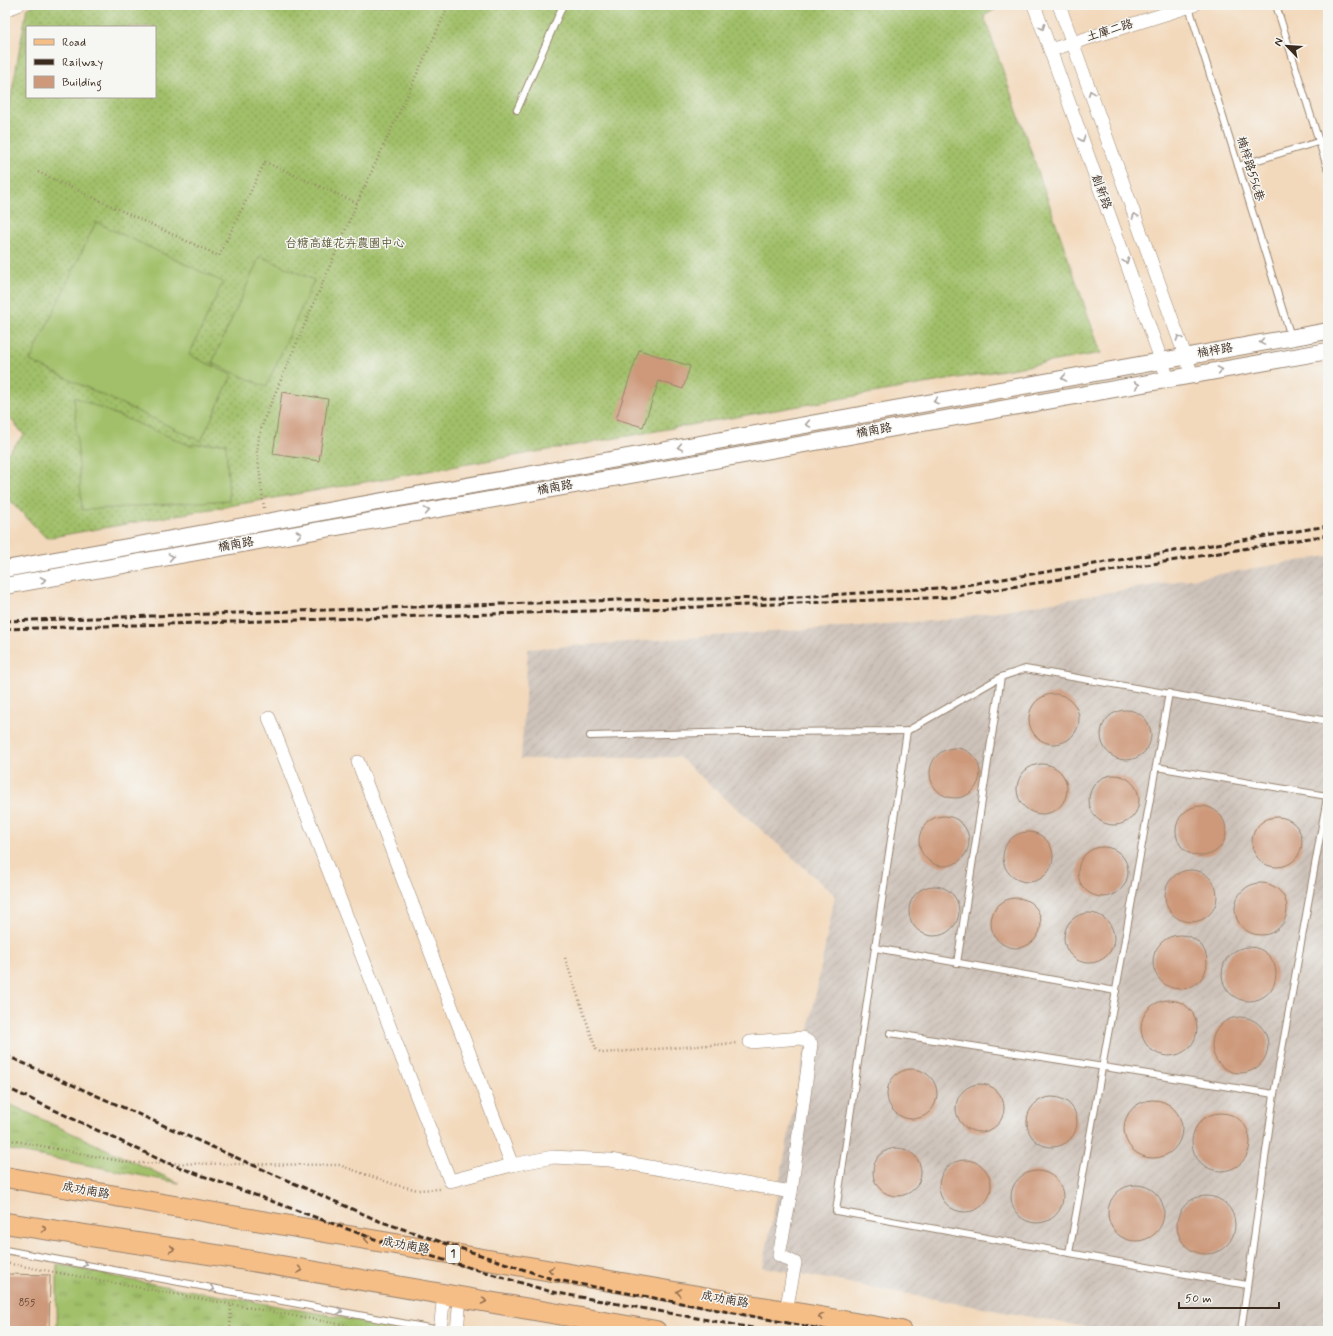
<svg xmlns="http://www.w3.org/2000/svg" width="1333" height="1336" font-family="Mynerve,'LXGW WenKai TC',sans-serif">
  <defs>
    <pattern id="industrial-furrows" width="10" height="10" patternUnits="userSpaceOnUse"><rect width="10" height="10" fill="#cdc2b9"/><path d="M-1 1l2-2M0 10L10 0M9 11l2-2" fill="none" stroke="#b1a79f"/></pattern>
    <pattern id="grass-tufts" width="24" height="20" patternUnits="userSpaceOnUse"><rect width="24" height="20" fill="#a1c069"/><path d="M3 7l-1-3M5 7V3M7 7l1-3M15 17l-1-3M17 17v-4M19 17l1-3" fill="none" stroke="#849c56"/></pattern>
    <pattern id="garden-dots" width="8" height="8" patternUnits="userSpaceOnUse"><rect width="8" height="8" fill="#a1c069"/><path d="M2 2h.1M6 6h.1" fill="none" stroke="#849c56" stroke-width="1.8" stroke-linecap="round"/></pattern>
  </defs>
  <rect width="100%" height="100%" fill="#f6f6f2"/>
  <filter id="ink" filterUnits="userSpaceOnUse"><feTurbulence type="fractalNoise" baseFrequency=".025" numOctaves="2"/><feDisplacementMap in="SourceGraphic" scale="8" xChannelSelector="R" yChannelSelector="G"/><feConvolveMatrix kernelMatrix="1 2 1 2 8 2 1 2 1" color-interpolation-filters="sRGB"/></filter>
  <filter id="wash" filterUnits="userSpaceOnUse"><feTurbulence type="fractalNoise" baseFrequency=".012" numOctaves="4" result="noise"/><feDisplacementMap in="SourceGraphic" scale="16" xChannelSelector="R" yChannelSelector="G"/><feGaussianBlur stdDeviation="0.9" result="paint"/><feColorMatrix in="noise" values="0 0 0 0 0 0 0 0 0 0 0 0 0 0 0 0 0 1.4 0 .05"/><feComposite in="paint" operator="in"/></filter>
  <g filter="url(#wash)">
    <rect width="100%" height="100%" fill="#f3d9bc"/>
    <polygon fill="url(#industrial-furrows)" points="1328,556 1328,1331 1106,1331 763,1267 835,895 679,757 521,759 528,649 945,620"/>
    <g fill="url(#grass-tufts)" stroke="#6e7544">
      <polygon points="5,1102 179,1183 5,1149"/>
      <polygon points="57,1264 131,1280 418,1331 57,1331"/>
    </g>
    <path fill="url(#garden-dots)" stroke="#6e7544" fill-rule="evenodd" d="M37,5H1003L984,16L1101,353L46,538L5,495V456L24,435L5,412V130L27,8ZM27,27H155V97H27Z"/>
    <g fill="#a1c069" stroke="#6e7544">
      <polygon points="96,222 223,282 189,355 232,375 201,441 30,361"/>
      <polygon points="260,256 314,280 266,387 212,363"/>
      <polygon points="74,397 189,445 226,443 229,500 82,510"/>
    </g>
    <g id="blocks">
      <g fill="#cd997a">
        <polygon points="639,350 690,366 683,389 659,381 643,427 616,419"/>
        <polygon points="282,392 328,399 319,461 273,454"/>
        <circle cx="1054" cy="719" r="25"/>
        <circle cx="1126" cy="735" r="25"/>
        <circle cx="955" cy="773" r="25"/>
        <circle cx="1042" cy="789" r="25"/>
        <circle cx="1114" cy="800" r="25"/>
        <circle cx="1201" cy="831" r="25"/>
        <circle cx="944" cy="841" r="25"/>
        <circle cx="1277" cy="842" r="25"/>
        <circle cx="1028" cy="857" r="25"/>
        <circle cx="1103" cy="872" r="25"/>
        <circle cx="1191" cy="896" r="26"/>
        <circle cx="1261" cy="909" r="26"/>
        <circle cx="934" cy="911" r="25"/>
        <circle cx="1016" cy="923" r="25"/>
        <circle cx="1089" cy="938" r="25"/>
        <circle cx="1180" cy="962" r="27"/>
        <circle cx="1249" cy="974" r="27"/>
        <circle cx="1169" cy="1028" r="28"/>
        <circle cx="1240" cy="1045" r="28"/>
        <circle cx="912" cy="1094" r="25"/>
        <circle cx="980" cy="1108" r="24"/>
        <circle cx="1052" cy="1122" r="25"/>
        <circle cx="1153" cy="1129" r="29"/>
        <circle cx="1221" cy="1142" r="29"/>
        <circle cx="897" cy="1172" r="24"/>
        <circle cx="965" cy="1186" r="26"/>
        <circle cx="1037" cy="1197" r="26"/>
        <circle cx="1136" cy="1213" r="28"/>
        <circle cx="1206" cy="1225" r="29"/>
        <polygon points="5,1274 50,1275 49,1331 5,1331"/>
      </g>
    </g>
  </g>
  <g filter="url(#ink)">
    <use href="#blocks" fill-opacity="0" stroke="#97826d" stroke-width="1"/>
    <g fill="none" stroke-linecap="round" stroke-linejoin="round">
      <g stroke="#97826d" stroke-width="8">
        <g id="service">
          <polyline points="1276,5 1328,170"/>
          <polyline points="1189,7 1291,337"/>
          <polyline points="517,110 563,5"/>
          <polyline points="1238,166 1328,139"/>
          <polyline points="907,731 836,1211 1247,1285"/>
          <polyline points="590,736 742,732 907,731 1001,677 1025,669 1328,721"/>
          <polyline points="1156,767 1327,796"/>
          <polyline points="875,948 1116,991"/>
          <polyline points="957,963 1001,677"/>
          <polyline points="890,1033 1274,1094"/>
          <polyline points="5,1250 440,1330"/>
          <polyline points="1069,1253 1169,693"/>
          <polyline points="1241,1331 1274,1094 1328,792"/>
        </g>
      </g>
      <g stroke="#97826d" stroke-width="14">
        <g id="minor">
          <polyline points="1034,5 1168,379"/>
          <polyline points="1059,5 1192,375"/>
          <polyline points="5,10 18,5"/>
          <polyline points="1050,50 1194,5"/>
          <polyline points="269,718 450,1181 512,1165 553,1157 610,1160 791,1192"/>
          <polyline points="358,762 512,1165"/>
          <polyline points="750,1042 802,1038 811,1044 791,1192 779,1255 795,1263 786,1311"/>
          <polyline points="440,1331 444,1294"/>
          <polyline points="457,1331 460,1297"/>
        </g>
      </g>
      <g stroke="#97826d" stroke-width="18">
        <g id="tertiary">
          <polyline points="5,569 1328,331"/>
          <polyline points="5,586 1328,351"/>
        </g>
      </g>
      <g stroke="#97826d" stroke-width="22">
        <g id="primary">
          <polyline points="5,1177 901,1331"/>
          <polyline points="5,1223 229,1257 656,1331"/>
        </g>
      </g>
      <g stroke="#97826d" stroke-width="2.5" stroke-dasharray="1 3" stroke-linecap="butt">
        <polyline points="38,172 219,256 265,162 357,203"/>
        <polyline points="264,508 257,452 259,436 265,417 357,203 449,5"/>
        <polyline points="565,958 596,1049 602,1053 738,1043"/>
        <polyline points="5,1139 130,1163 339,1165 393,1184 418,1190 440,1189"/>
        <polyline points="5,1263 377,1331"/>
        <polyline points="230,1331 231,1304"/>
      </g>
      <use href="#service" stroke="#fff" stroke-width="6"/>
      <use href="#minor" stroke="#fff" stroke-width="13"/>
      <use href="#tertiary" stroke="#fff" stroke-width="16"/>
      <use href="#primary" stroke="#f6be87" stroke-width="20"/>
      <g stroke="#3b2a1e" stroke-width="3" stroke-dasharray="6 3" stroke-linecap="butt">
        <polyline points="5,5 6,5"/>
        <polyline points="5,621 620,600 782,598 953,587 1328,526"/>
        <polyline points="5,629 622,610 951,597 1328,535"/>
        <polyline points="5,1055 379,1221 552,1279 831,1331"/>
        <polyline points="5,1087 165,1162 380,1241 552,1292 769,1331"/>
      </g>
    </g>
    <defs><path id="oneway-chevron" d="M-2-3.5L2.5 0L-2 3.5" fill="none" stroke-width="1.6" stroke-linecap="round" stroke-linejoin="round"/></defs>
    <g stroke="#a79f9a">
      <use href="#oneway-chevron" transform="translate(1042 27) rotate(70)"/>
      <use href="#oneway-chevron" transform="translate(1091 93) rotate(-110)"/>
      <use href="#oneway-chevron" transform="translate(1082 139) rotate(70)"/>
      <use href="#oneway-chevron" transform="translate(1135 216) rotate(-110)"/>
      <use href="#oneway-chevron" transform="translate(1126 261) rotate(70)"/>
      <use href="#oneway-chevron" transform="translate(1179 338) rotate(-110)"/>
      <use href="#oneway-chevron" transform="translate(1262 342) rotate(170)"/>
      <use href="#oneway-chevron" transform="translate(1220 370) rotate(-10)"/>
      <use href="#oneway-chevron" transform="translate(1064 378) rotate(170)"/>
      <use href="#oneway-chevron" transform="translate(1137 385) rotate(-10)"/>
      <use href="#oneway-chevron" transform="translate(936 401) rotate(170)"/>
      <use href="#oneway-chevron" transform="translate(808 424) rotate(170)"/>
      <use href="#oneway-chevron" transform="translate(680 447) rotate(170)"/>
      <use href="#oneway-chevron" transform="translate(427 511) rotate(-10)"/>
      <use href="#oneway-chevron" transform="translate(299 534) rotate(-10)"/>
      <use href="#oneway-chevron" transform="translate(171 557) rotate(-10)"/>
      <use href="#oneway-chevron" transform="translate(43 580) rotate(-10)"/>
      <use href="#oneway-chevron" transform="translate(85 1264) rotate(11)"/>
      <use href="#oneway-chevron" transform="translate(212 1289) rotate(11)"/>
      <use href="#oneway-chevron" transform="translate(340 1311) rotate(10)"/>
    </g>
    <g stroke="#8f6d4d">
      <use href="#oneway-chevron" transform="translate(44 1229) rotate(9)"/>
      <use href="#oneway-chevron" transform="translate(367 1239) rotate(-170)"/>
      <use href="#oneway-chevron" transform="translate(172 1249) rotate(9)"/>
      <use href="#oneway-chevron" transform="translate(300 1270) rotate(10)"/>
      <use href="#oneway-chevron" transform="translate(551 1270) rotate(-170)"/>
      <use href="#oneway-chevron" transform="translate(679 1292) rotate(-170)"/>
      <use href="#oneway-chevron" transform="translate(484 1301) rotate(10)"/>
      <use href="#oneway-chevron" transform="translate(821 1317) rotate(-170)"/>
    </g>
  </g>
  <g text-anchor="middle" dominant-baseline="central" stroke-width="3" stroke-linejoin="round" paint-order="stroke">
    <g font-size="10" fill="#604635">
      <text x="27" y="1303">855</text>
    </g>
    <rect fill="#f6f6f2" stroke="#73675e" stroke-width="1" x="446" y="1245" width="14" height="18" rx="3"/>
    <g font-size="11" font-weight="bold" fill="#3b2a1e">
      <text x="453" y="1254">1</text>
    </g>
    <g font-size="12" fill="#3b2a1e" stroke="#f6f6f2">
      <text transform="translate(1110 31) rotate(-17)">土庫二路</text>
      <text transform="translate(1250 169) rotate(73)">楠梓路556巷</text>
      <text transform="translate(1101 192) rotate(70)">創新路</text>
      <text transform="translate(1215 351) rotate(-10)">楠梓路</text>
      <text transform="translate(874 431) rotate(-10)">橋南路</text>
      <text transform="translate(555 488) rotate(-10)">橋南路</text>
      <text transform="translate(236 545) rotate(-10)">橋南路</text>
      <text transform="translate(86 1191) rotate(10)">成功南路</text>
      <text transform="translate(406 1246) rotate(10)">成功南路</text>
      <text transform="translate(725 1300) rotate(10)">成功南路</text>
    </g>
    <g font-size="12" fill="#5a5734" stroke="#f6f6f2">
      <text x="345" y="244">台糖高雄花卉農園中心</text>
    </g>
  </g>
  <rect width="1333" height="1336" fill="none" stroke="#f6f6f2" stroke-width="20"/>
  <rect x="26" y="26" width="130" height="72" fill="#f6f6f2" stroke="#aba49d"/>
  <rect x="34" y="39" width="20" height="6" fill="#f6be87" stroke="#aba49d"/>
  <text x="62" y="46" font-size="12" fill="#3b2a1e">Road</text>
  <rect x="34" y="59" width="20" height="6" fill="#3b2a1e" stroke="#aba49d"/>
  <text x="62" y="66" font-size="12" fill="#3b2a1e">Railway</text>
  <rect x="34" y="76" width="20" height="12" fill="#cd997a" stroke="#aba49d"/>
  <text x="62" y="86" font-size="12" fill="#3b2a1e">Building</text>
  <g transform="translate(1287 46) rotate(295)" stroke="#f6f6f2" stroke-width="3" paint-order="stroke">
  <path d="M0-3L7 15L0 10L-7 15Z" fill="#3b2a1e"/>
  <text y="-6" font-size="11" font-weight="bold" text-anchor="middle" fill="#3b2a1e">N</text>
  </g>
  <path d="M1179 1302v6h100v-6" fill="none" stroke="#3b2a1e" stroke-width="2"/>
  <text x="1185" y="1302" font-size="12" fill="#3b2a1e" stroke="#f6f6f2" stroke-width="3" paint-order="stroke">50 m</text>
</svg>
